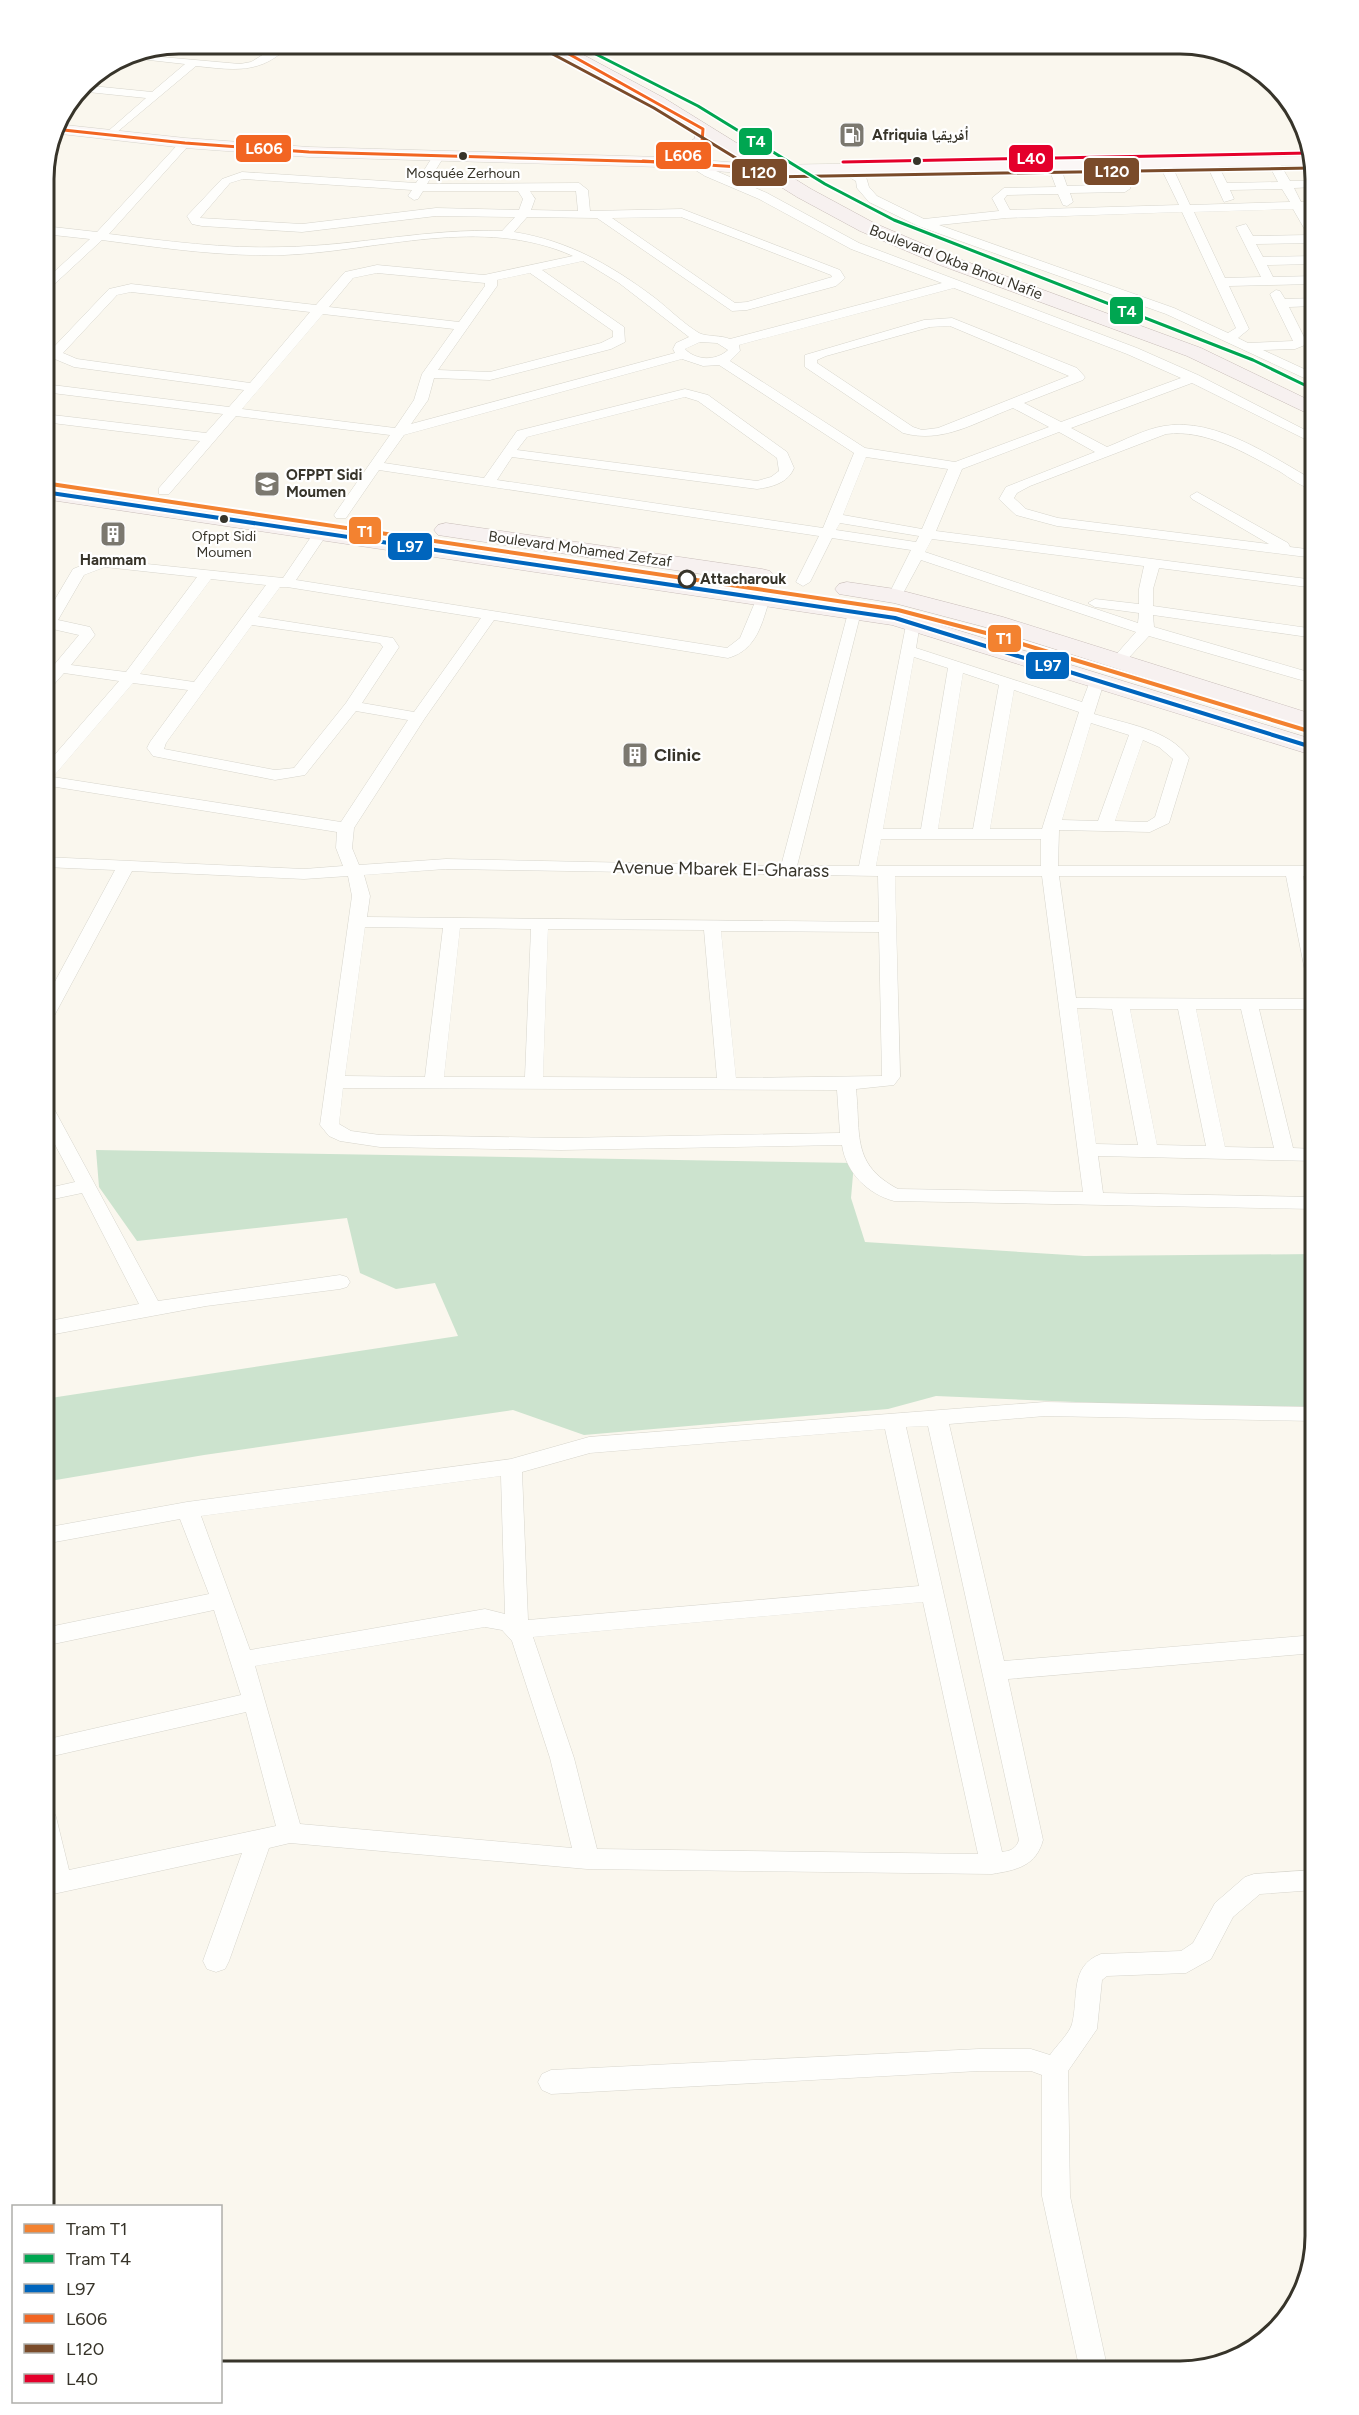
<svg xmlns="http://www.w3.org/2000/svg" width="1359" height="2415" font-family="Figtree,'Noto Naskh Arabic',sans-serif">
  <rect width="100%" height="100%" fill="#faf7ee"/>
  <polygon fill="#cce3ce" points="96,1150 854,1163 851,1198 865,1242 1084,1256 1315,1254 1315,1412 936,1396 888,1409 584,1435 513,1410 204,1455 44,1482 44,1399 458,1336 435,1283 396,1289 360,1273 347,1218 137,1241 99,1187"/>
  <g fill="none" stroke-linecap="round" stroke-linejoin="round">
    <g stroke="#d7d5cc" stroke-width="1">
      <g id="street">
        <path d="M280,44H291C261,75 235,70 196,66L110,138L106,137V133L146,98L78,91L82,85L152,92L185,64L122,57L128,54L240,64L251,62Z"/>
        <path d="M185,140L189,141V145L109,234C166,241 225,249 283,247C357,246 428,228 502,231L515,217L436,216L302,232L202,226L192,224L187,216L222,179L242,172L416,183L433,156L437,155L443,158L427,184L579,183L588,190L590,211L682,209L840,270L845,278L836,286L747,310L732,311L597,218L527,217L514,232C569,241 611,265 655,298C669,309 684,324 699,333C707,337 721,335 730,339L942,283L851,249L759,199L705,176L689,166L687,164L693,161L767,193L859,243L1137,348L1198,375L1315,435V444L1192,383L1071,428L1107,447C1125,440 1145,429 1164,426C1216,417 1272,457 1315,481V490C1303,488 1290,478 1279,471C1245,453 1206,429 1166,434L1030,486L1017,493L1014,498L1026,509L1058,518L1269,544L1192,499L1190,496L1197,492L1288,543L1290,547L1315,550V558L1057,526L1016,515L999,499L1006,487L1095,452L1059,432L962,469L936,531L1315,580V588L1159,568L1153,589V606L1315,629V638L1153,615L1154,627L1315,674V684L1149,636L1123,664H1113L1110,661L1113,658L1136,632L921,560L900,599H890L888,596L911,550L832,538L810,582L803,586L796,582L819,536L379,470L346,518H336L334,515L390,435L236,416L169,494H159V488L200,441L44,422V414L206,433L223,414L44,392V384L229,407L244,390L74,367L50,357V351L109,289L131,284L316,305L345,272L377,265L484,275L573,256C482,215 379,251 284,255C224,257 162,248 102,240L48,290L44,291V281L90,239L44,234V226L97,232L181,141ZM243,179L412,190L408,196L414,200L418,199L423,191H518L523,199L519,210L436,208L302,224L200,218L230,183ZM530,191H576L578,211L531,210L535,199ZM681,217L831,275L832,277L747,302L735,303L612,218ZM583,261L619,283L689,337L676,343L673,349L675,353L411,424L428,400L434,378L490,380L611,349L625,342L624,327L542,270ZM377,273L485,283V286L459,322L329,307L353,278ZM530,273L613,331V337L601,343L490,372L438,370L497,286V280ZM954,288L1127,354L1181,378L1061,422L1024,403L1083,380L1085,377L1077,368L952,318L924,320L805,355V367L903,433C943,444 976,422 1013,408L1049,427L955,462L865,448L730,361L740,351L739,345ZM131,292L310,312L250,383L77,359L63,353L117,295ZM323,314L454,329L422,374L414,400L395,428L242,409ZM950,326L1069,376L938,428L922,430L913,427L817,363V360L826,356L930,327ZM700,342L717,343L728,350C716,361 696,361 685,349ZM682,359L703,366L719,365L854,453L823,528L497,480L512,457L757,489C772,487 788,483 794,468L787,452L708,395L685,389L517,431L484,478L384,463L404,435ZM685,397L698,401L777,458L779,471L771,477L757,481L517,450L527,437ZM866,457L948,469L922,529L843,515ZM840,523L919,536L916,542L836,530ZM932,539L1144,566L1139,589V604L1095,599L1088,603L1095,607L1139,613L1138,623L925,552Z"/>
        <path d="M1269,159H1277L1290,181H1315V187L1294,188L1301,202H1315V208L1305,209L1315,228V243L1256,244L1263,257L1315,256V264L1267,265L1273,277L1315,276V284L1229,286L1249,329L1238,338L1248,343L1293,341L1270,294L1276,290L1280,291L1285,299L1315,298V306L1289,307L1304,337L1315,333V341L1295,349L1263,350L1315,374V383L1166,314L918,226L869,202L857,188L856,181L836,170L842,167L866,177L869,187L877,196L924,219L999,211L992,198L1004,188L1056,187L1048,166L1054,163L1060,166L1067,186L1125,184L1131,188L1125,192L1070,193L1073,202L1067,206L1063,205L1058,194L1007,195L1004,199L1010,210L1179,205L1159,164L1165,161L1171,164L1190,205L1290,202L1282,189L1230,190L1234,199L1224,202L1206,163L1216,161L1227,183L1278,182L1267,161ZM1293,209L1308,235L1253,236L1246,224L1236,227L1261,277L1225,278L1194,212ZM1182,212L1236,328L1228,333L1174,308L939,225L1006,218Z"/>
        <path d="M320,530L327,534L296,580L727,648L740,638L758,595L763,594L770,598C762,623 757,650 728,658L494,620L425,718L354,828L352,848L359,865L446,859L781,866L849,609H859L861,612L797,866H859L907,620H917L920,623L916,648L1082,702L1092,676H1102L1105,679L1094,714C1126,724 1169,729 1189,758L1169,823L1150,832L1059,830L1058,866H1315V876H1303L1315,937V981L1306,976L1286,876H1059L1076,998L1315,999V1009H1259L1293,1148L1315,1149V1161L1098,1156L1103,1193L1315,1197V1209L894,1201C868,1194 846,1173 842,1145L561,1150L380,1147L340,1141L329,1136L320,1125L352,896L348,876L304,879L132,871L53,1018L44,1023V1002L115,870L44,867V857L304,869L343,866L336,848L337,832L44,785V767L119,681L64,673L49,690L44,692V677L79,635L48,628L44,618L73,569L98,559L283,578L315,531ZM105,567L197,577L126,672L71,665L95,635L90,627L58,620L84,575ZM211,579L266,585L194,682L140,674ZM280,587H287L481,618L414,712L362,703L399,647L393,638L258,617ZM252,625L380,643L383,647L346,703L294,768L275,770L164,749L166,743ZM914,657L948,668L921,829H883ZM963,673L999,685L973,829H938ZM133,683L188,690L150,742L147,748L153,756L275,780L305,775L356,711L408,720L341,822L53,777ZM1014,690L1079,712L1042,829H990ZM1091,723L1129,735L1098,821L1062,820ZM1143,740L1159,747L1173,759L1155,817L1147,822L1115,821ZM881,839H1041V866H876ZM446,869L878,876L879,922L367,917L370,896L364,875ZM895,876H1042L1083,1192L898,1189C851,1164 861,1135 856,1089L894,1085L900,1077ZM365,927L443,928L425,1077L345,1076ZM460,928L531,929L525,1077H444ZM548,929L704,930L717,1078L543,1077ZM721,931L879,932L882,1076L736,1078ZM1077,1008L1112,1009L1138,1145L1096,1144ZM1130,1009H1178L1206,1146L1157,1145ZM1196,1009H1241L1274,1148L1225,1147ZM343,1088L837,1090L840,1133L561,1138L380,1135L351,1131L339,1124Z"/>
        <polygon points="44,1101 53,1107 158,1301 340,1275 347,1277 350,1282 347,1287 340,1289 206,1306 44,1336 44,1322 139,1304 82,1193 44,1201 44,1189 75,1182 44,1124"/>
        <path d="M1045,1402L1315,1407V1421L1045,1416L949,1424L1004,1661L1315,1635V1653L1008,1679L1043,1840C1036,1866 1017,1870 992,1874L587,1869L290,1843L269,1848L229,1961L225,1969L216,1972L207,1969L203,1961L242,1853L44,1896V1807L53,1810L56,1817L69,1870L276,1826L246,1712L44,1758V1740L241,1695L214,1610L44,1646V1628L209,1594L180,1519L44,1544V1528L187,1502L511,1459L589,1437ZM928,1426L1019,1840C1016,1849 1010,1851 1002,1852L906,1427ZM885,1429L919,1586L528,1620L522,1472L590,1453ZM501,1476L505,1614L485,1609L250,1650L201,1516ZM923,1602L978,1854L597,1849L574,1758L533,1637ZM485,1627L502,1630L512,1641L550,1758L572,1848L300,1824L255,1666Z"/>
        <path d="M1315,1870V1890L1260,1894L1233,1917L1211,1959L1186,1973L1107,1976L1102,1980L1097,2029L1068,2071L1070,2196L1108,2371H1080L1042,2196V2075L1031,2071H979L551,2094L542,2090L538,2082L542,2074L551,2070L979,2049H1031L1050,2055C1056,2046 1069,2034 1072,2024C1079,1997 1069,1966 1101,1954L1181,1951L1193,1943L1215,1903L1245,1877L1254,1874Z"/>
      </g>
    </g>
    <g stroke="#d7d5cc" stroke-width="1">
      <polygon id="secondary" points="56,124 185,138 309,147 661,157 768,165 1310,156 1312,165 768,175 661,167 309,157 185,148 52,133"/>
    </g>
    <g stroke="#c8bdb9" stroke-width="1">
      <g id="primary">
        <path d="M543,44H563L664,98L811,189L874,223L951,256L1201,348L1315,403V417L1187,356L937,264L860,231L797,197L710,143C700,158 673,171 654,166L652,162L654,158L679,151L695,138L694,132L652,106L545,48Z"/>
        <polygon points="44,485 895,611 1315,740 1315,756 892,625 44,499"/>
        <polygon points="446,523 762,569 770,571 774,576 770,581 762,583 438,535 434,530 438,525"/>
        <polygon points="847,582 895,589 1003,617 1315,715 1315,731 985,627 894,603 839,594 835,589 839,584"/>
      </g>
    </g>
    <use href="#street" fill="#fefefc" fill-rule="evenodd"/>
    <use href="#secondary" fill="#fbf7f6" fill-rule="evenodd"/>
    <use href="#primary" fill="#f7f1f0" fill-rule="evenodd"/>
    <g stroke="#fff" stroke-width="8">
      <polyline id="bus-1" points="44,492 895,618 1315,748"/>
    </g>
    <g stroke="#fff" stroke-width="6">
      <g id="bus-2">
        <polyline points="54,129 185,143 309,152 661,162 687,154 702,142 703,129 551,44"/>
        <polyline points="643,161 786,170"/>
      </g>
    </g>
    <g stroke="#fff" stroke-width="6">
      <polyline id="bus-3" points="547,51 654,108 767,177 1311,168"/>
    </g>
    <g stroke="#fff" stroke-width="6">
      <polyline id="bus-4" points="843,162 1309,153"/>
    </g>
    <use href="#bus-1" stroke="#0065bd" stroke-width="4"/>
    <use href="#bus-2" stroke="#f26522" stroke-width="3"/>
    <use href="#bus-3" stroke="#7a4b2a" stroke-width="3"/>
    <use href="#bus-4" stroke="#e4002b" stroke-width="3"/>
    <g stroke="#fff" stroke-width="8">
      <polyline id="tram-1" points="44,483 898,610 986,633 1315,733"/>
    </g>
    <g stroke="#fff" stroke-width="6">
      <polyline id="tram-2" points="576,44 698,106 825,184 894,220 1253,360 1315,390"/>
    </g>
    <use href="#tram-1" stroke="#f38230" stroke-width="4"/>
    <use href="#tram-2" stroke="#00a651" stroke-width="3"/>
  </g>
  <defs>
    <g id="fuel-square" transform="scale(1.35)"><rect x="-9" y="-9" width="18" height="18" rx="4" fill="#7b786f" stroke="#fff"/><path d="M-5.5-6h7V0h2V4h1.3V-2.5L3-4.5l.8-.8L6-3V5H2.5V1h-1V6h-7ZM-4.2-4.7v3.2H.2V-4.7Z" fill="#fff"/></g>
    <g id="university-square" transform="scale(1.35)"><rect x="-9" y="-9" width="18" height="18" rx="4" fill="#7b786f" stroke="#fff"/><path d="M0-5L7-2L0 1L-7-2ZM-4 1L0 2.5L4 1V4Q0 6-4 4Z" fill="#fff"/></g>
    <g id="building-square" transform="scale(1.35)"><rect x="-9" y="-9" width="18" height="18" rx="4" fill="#7b786f" stroke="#fff"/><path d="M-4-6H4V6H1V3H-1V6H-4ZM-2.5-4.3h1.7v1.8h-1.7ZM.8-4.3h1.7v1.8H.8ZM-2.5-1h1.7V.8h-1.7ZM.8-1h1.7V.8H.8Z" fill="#fff"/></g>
  </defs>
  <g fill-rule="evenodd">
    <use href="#fuel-square" x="852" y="135"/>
    <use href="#university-square" x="267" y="484"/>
    <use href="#building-square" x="113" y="534"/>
    <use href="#building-square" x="635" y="755"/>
  </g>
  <g fill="#37342a" stroke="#fff" stroke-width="2">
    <circle cx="463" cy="156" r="5"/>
    <circle cx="917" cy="161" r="5"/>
    <circle cx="224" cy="519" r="5"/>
  </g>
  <circle fill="#fff" stroke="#37342a" stroke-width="3" cx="687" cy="579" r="8"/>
  <g text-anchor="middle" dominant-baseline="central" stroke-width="4.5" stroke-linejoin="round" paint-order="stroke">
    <g font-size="14" fill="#37342a" stroke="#fff">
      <text x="463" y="173">Mosquée Zerhoun</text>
      <text x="224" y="536">Ofppt Sidi<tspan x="224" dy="16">Moumen</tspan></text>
    </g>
    <g font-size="15" font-weight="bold" fill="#37342a" stroke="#fff" text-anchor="start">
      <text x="872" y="135">Afriquia أفريقيا</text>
      <text x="286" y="475">OFPPT Sidi<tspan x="286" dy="17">Moumen</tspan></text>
      <text x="113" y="560" text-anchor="middle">Hammam</text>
    </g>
    <g font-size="15" fill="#37342a" stroke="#fff">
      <text transform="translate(956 262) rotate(21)">Boulevard Okba Bnou Nafie</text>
      <text transform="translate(580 549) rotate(8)">Boulevard Mohamed Zefzaf</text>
    </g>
    <g font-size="15" font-weight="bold" fill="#37342a" stroke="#fff" text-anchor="start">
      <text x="700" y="579">Attacharouk</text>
    </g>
    <g font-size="18" font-weight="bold" fill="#37342a" stroke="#fff" text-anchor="start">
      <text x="654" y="755">Clinic</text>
    </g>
    <g font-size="18" fill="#37342a" stroke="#fff">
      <text transform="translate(721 869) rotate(1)">Avenue Mbarek El-Gharass</text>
    </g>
  </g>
  <path d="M0 0H1359V2415H0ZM179 54H1180A125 125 0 0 1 1305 179V2236A125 125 0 0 1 1180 2361H179A125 125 0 0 1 54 2236V179A125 125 0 0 1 179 54Z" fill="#fff" fill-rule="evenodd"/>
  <path fill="none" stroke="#37342a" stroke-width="3" d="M179 54H1180A125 125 0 0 1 1305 179V2236A125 125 0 0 1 1180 2361H179A125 125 0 0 1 54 2236V179A125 125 0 0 1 179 54Z"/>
  <g stroke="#fff" stroke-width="2">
    <rect x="738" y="127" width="35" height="29" rx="6" fill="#00a651"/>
    <rect x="235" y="134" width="57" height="29" rx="6" fill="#f26522"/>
    <rect x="655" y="141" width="57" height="29" rx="6" fill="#f26522"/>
    <rect x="1008" y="144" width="46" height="29" rx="6" fill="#e4002b"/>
    <rect x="1083" y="157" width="57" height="29" rx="6" fill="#7a4b2a"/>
    <rect x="731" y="158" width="57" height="29" rx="6" fill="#7a4b2a"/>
    <rect x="1109" y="296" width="35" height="29" rx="6" fill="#00a651"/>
    <rect x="348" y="516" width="34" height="29" rx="6" fill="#f38230"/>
    <rect x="387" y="532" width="46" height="29" rx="6" fill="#0065bd"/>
    <rect x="987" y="624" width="35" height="29" rx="6" fill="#f38230"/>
    <rect x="1025" y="651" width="45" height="29" rx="6" fill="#0065bd"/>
  </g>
  <g font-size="16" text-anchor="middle" font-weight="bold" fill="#fff">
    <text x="756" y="147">T4</text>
    <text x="264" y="154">L606</text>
    <text x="683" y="161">L606</text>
    <text x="1031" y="164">L40</text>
    <text x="1112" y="177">L120</text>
    <text x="759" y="178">L120</text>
    <text x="1127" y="317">T4</text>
    <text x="365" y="537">T1</text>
    <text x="410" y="552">L97</text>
    <text x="1004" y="644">T1</text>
    <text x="1048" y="671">L97</text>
  </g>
  <rect x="12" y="2205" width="210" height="198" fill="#ffffff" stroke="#afaeaa" stroke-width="1.5"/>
  <rect x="24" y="2224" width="30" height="9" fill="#f38230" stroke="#afaeaa" stroke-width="1.5"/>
  <text x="66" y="2235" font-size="18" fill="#37342a">Tram T1</text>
  <rect x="24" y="2254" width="30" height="9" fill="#00a651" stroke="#afaeaa" stroke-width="1.5"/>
  <text x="66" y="2265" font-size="18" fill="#37342a">Tram T4</text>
  <rect x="24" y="2284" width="30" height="9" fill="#0065bd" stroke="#afaeaa" stroke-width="1.5"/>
  <text x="66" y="2295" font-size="18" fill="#37342a">L97</text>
  <rect x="24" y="2314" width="30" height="9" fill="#f26522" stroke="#afaeaa" stroke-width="1.5"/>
  <text x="66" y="2325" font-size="18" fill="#37342a">L606</text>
  <rect x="24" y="2344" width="30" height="9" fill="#7a4b2a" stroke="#afaeaa" stroke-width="1.5"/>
  <text x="66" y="2355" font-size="18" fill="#37342a">L120</text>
  <rect x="24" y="2374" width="30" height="9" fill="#e4002b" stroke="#afaeaa" stroke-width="1.5"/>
  <text x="66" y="2385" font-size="18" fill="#37342a">L40</text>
</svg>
